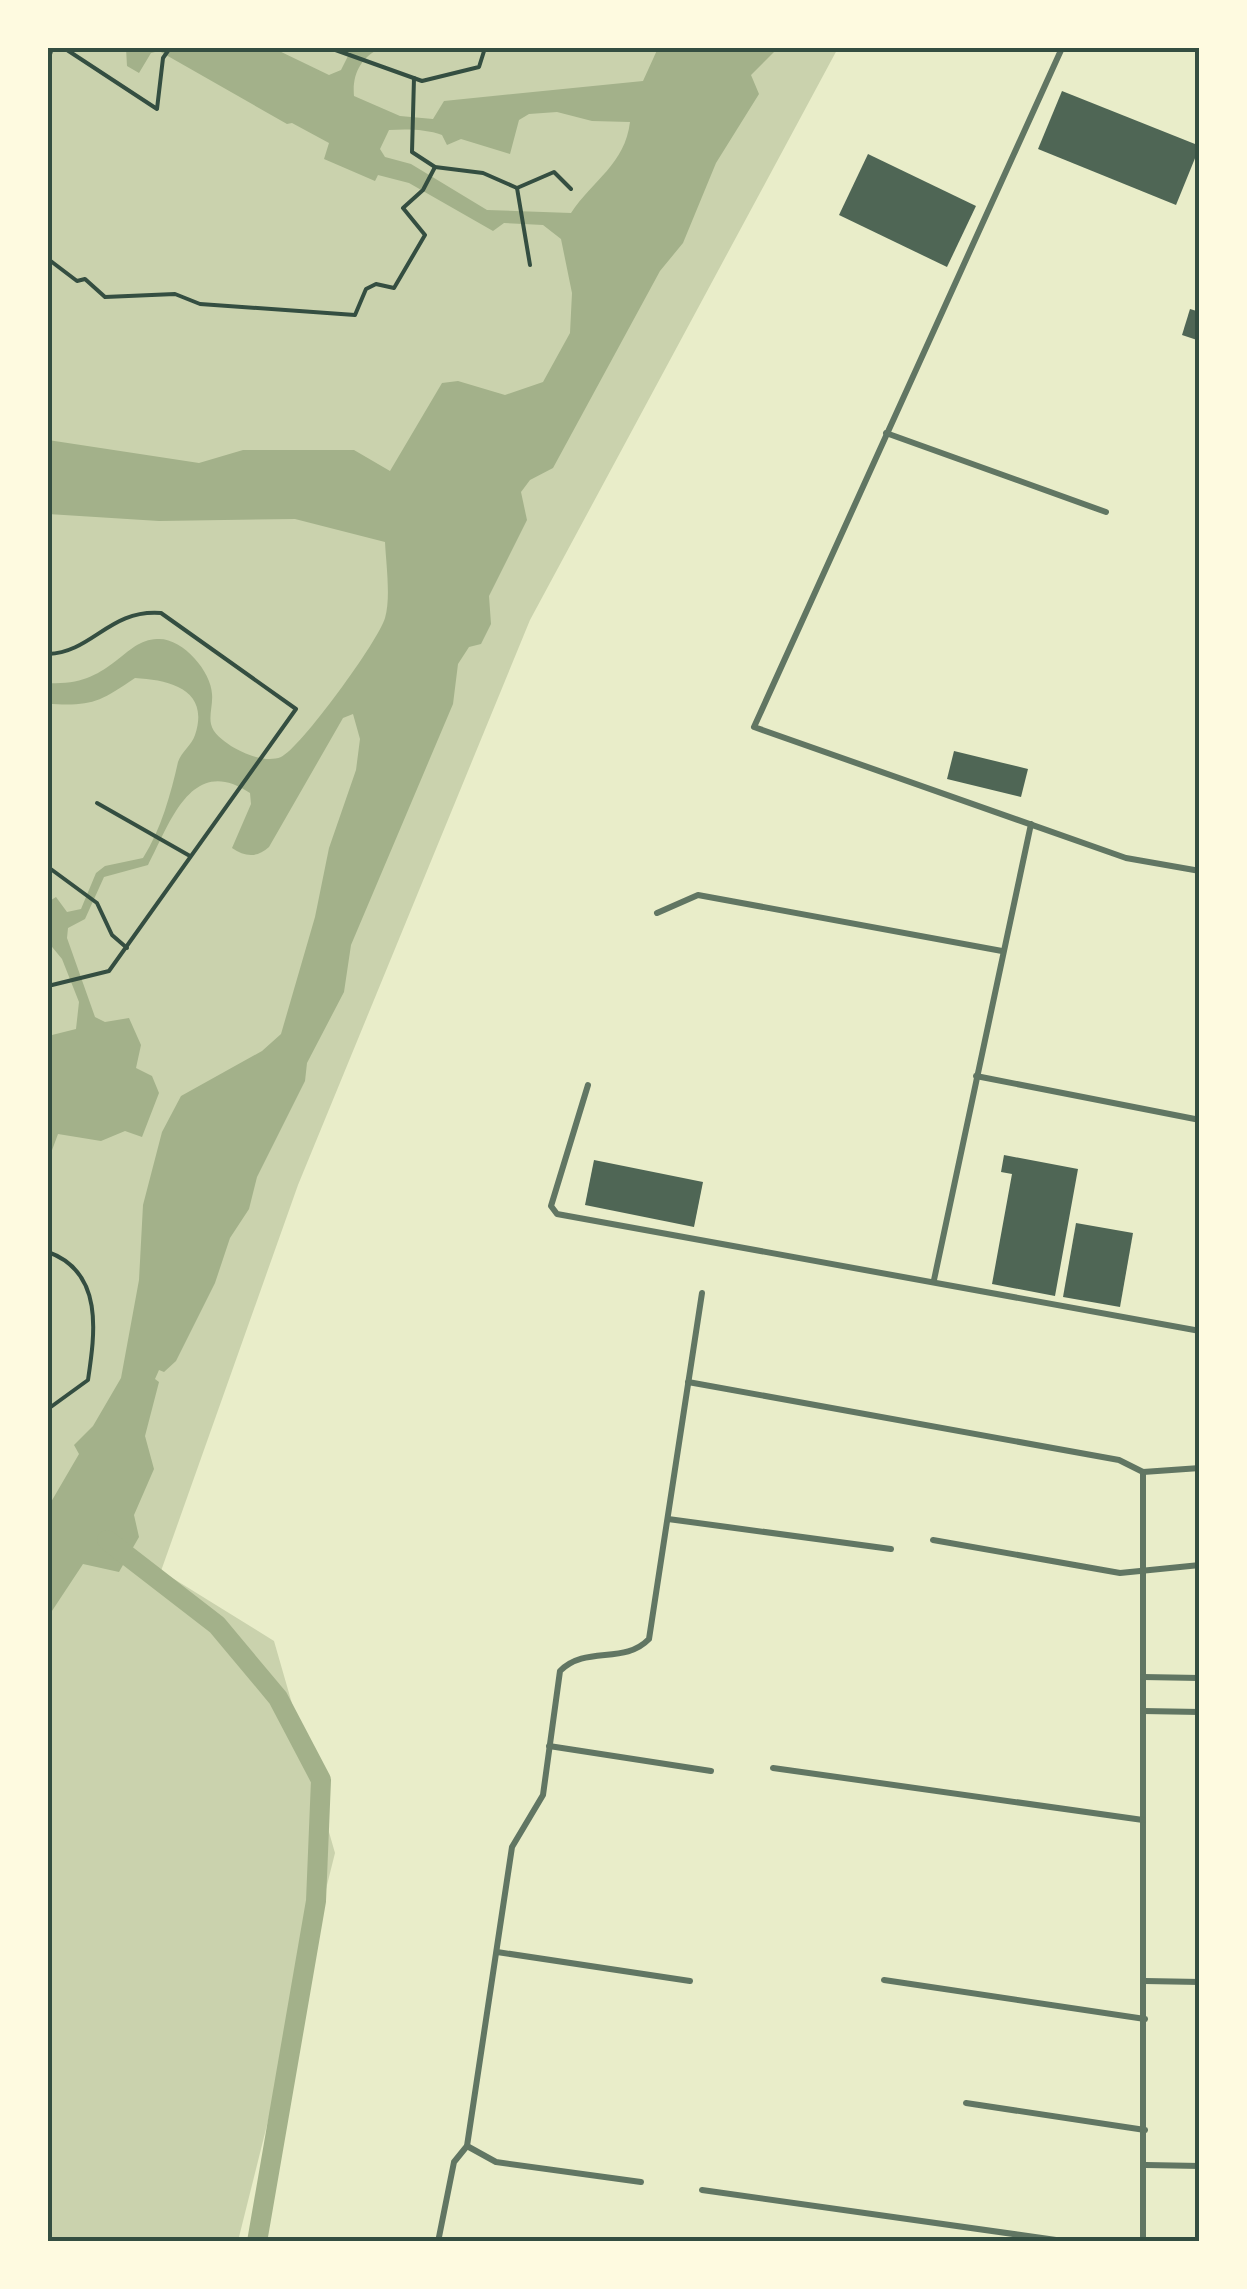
<svg xmlns="http://www.w3.org/2000/svg" width="1247" height="2289" font-family="'PT Sans',sans-serif">
  <rect width="100%" height="100%" fill="#e9edc9"/>
  <polygon fill="#cad2ad" points="48,48 838,48 530,620 298,1185 161,1571 274,1641 335,1853 238,2241 48,2241"/>
  <path fill="#a3b18a" fill-rule="evenodd" d="M126,48H273L329,75L341,70L352,48H381C361,57 352,74 354,96L400,116L433,119L444,101L643,81L658,48H778L751,75L759,94L716,163L683,243L660,271L553,468L530,480L521,492L527,520L489,596L491,624L481,644L469,647L458,664L453,704L351,945L344,992L307,1063L305,1081L257,1177L249,1209L230,1238L215,1283L176,1361L164,1372L159,1370L155,1379L159,1382L145,1436L154,1469L134,1515L139,1537L119,1572L83,1564L48,1617V1501L51,1502L79,1454L74,1445L93,1426L121,1378L139,1280L143,1205L162,1132L181,1096L262,1051L281,1034L315,917L329,848L356,770L360,739L353,714L343,718L269,847C257,858 245,857 232,848L251,804L250,793C191,753 170,824 148,865L104,877L85,919L68,928L67,938L95,1017L105,1022L129,1018L141,1045L136,1068L152,1076L159,1093L142,1137L125,1131L101,1141L58,1134L48,1161V1036L76,1029L79,1002L62,959L48,942V902L56,897L67,912L81,909L96,873L105,866L143,858C161,830 171,793 178,762C181,752 192,745 195,735C210,690 171,680 135,678C98,703 92,706 48,704V683C112,687 122,640 157,639C182,637 211,671 212,694C213,704 209,715 211,724C213,734 223,740 231,746C244,754 266,763 281,757C300,749 379,640 385,618C391,598 386,563 385,542L295,519L159,521L48,514V440L199,463L243,450H354L390,471L442,383L458,381L505,395L543,382L570,333L572,293L561,239L543,225L504,223L493,231L409,183L378,175L375,181L324,159L329,143L292,123L287,124L159,51L151,53L139,73L127,66ZM557,112L592,121L630,122C625,164 593,180 571,213L487,210L411,164L385,157L380,149L389,130C406,129 426,129 442,135L447,145L461,139L510,154L519,120L529,114Z"/>
  <g fill="none" stroke-linecap="round" stroke-linejoin="round">
    <polyline stroke="#a3b18a" stroke-width="20" points="107,1540 217,1625 278,1698 321,1780 316,1901 257,2242"/>
  </g>
  <g fill="#4f6655">
    <polygon points="1062,91 1200,146 1176,205 1038,149"/>
    <polygon points="868,154 976,206 947,267 839,215"/>
    <polygon points="1190,309 1200,312 1200,341 1182,335"/>
    <polygon points="954,751 1028,769 1021,797 947,779"/>
    <polygon points="1004,1155 1078,1169 1055,1296 992,1284 1012,1174 1001,1172"/>
    <polygon points="594,1160 703,1182 694,1227 585,1205"/>
    <polygon points="1076,1223 1133,1233 1120,1307 1063,1297"/>
  </g>
  <g fill="none" stroke-linecap="round" stroke-linejoin="round">
    <g stroke="#344e41" stroke-width="4">
      <polyline points="64,48 157,109 163,58 170,48"/>
      <polyline points="330,48 422,81 479,67 485,48"/>
      <polyline points="48,61 52,48"/>
      <polyline points="414,78 412,152 435,167 483,173 517,188 554,172 571,189"/>
      <polyline points="48,121 48,140"/>
      <polyline points="517,188 530,265"/>
      <polyline points="48,259 77,281 85,279 105,297 175,294 200,304 355,315 366,289 376,284 394,288 425,235 403,208 423,190 435,167"/>
      <path d="M48,654C93,652 109,609 161,613L296,709L109,971L48,986"/>
      <polyline points="97,803 190,856"/>
      <polyline points="48,867 97,903 112,935 127,948"/>
      <path d="M48,1252C104,1272 95,1333 88,1380L48,1409"/>
    </g>
    <g stroke="#617663" stroke-width="6">
      <polyline points="1062,48 754,727 1126,858 1200,871"/>
      <polyline points="886,433 1106,512"/>
      <polyline points="657,913 698,895 1002,951"/>
      <polyline points="976,1076 1200,1120"/>
      <polyline points="588,1085 551,1206 557,1214 1200,1331"/>
      <polyline points="934,1280 1031,824"/>
      <polyline points="688,1382 1119,1460 1143,1472 1143,2242"/>
      <polyline points="1143,1472 1200,1468"/>
      <polyline points="668,1519 891,1549"/>
      <polyline points="933,1540 1120,1573 1200,1565"/>
      <polyline points="1143,1677 1200,1678"/>
      <polyline points="1143,1711 1200,1712"/>
      <polyline points="549,1746 711,1771"/>
      <polyline points="773,1768 1143,1820"/>
      <polyline points="497,1952 690,1981"/>
      <polyline points="884,1980 1145,2019"/>
      <polyline points="1145,1981 1200,1982"/>
      <polyline points="966,2103 1145,2130"/>
      <polyline points="467,2146 496,2162 641,2182"/>
      <polyline points="1146,2165 1200,2166"/>
      <polyline points="702,2190 1070,2242"/>
      <path d="M438,2242L454,2162L467,2146L512,1847L543,1795L560,1671C586,1645 624,1665 649,1639L702,1293"/>
    </g>
  </g>
  <rect width="1247" height="2289" fill="none" stroke="#fefae0" stroke-width="100"/>
  <rect x="50" y="50" width="1147" height="2189" fill="none" stroke="#344e41" stroke-width="4"/>
</svg>
